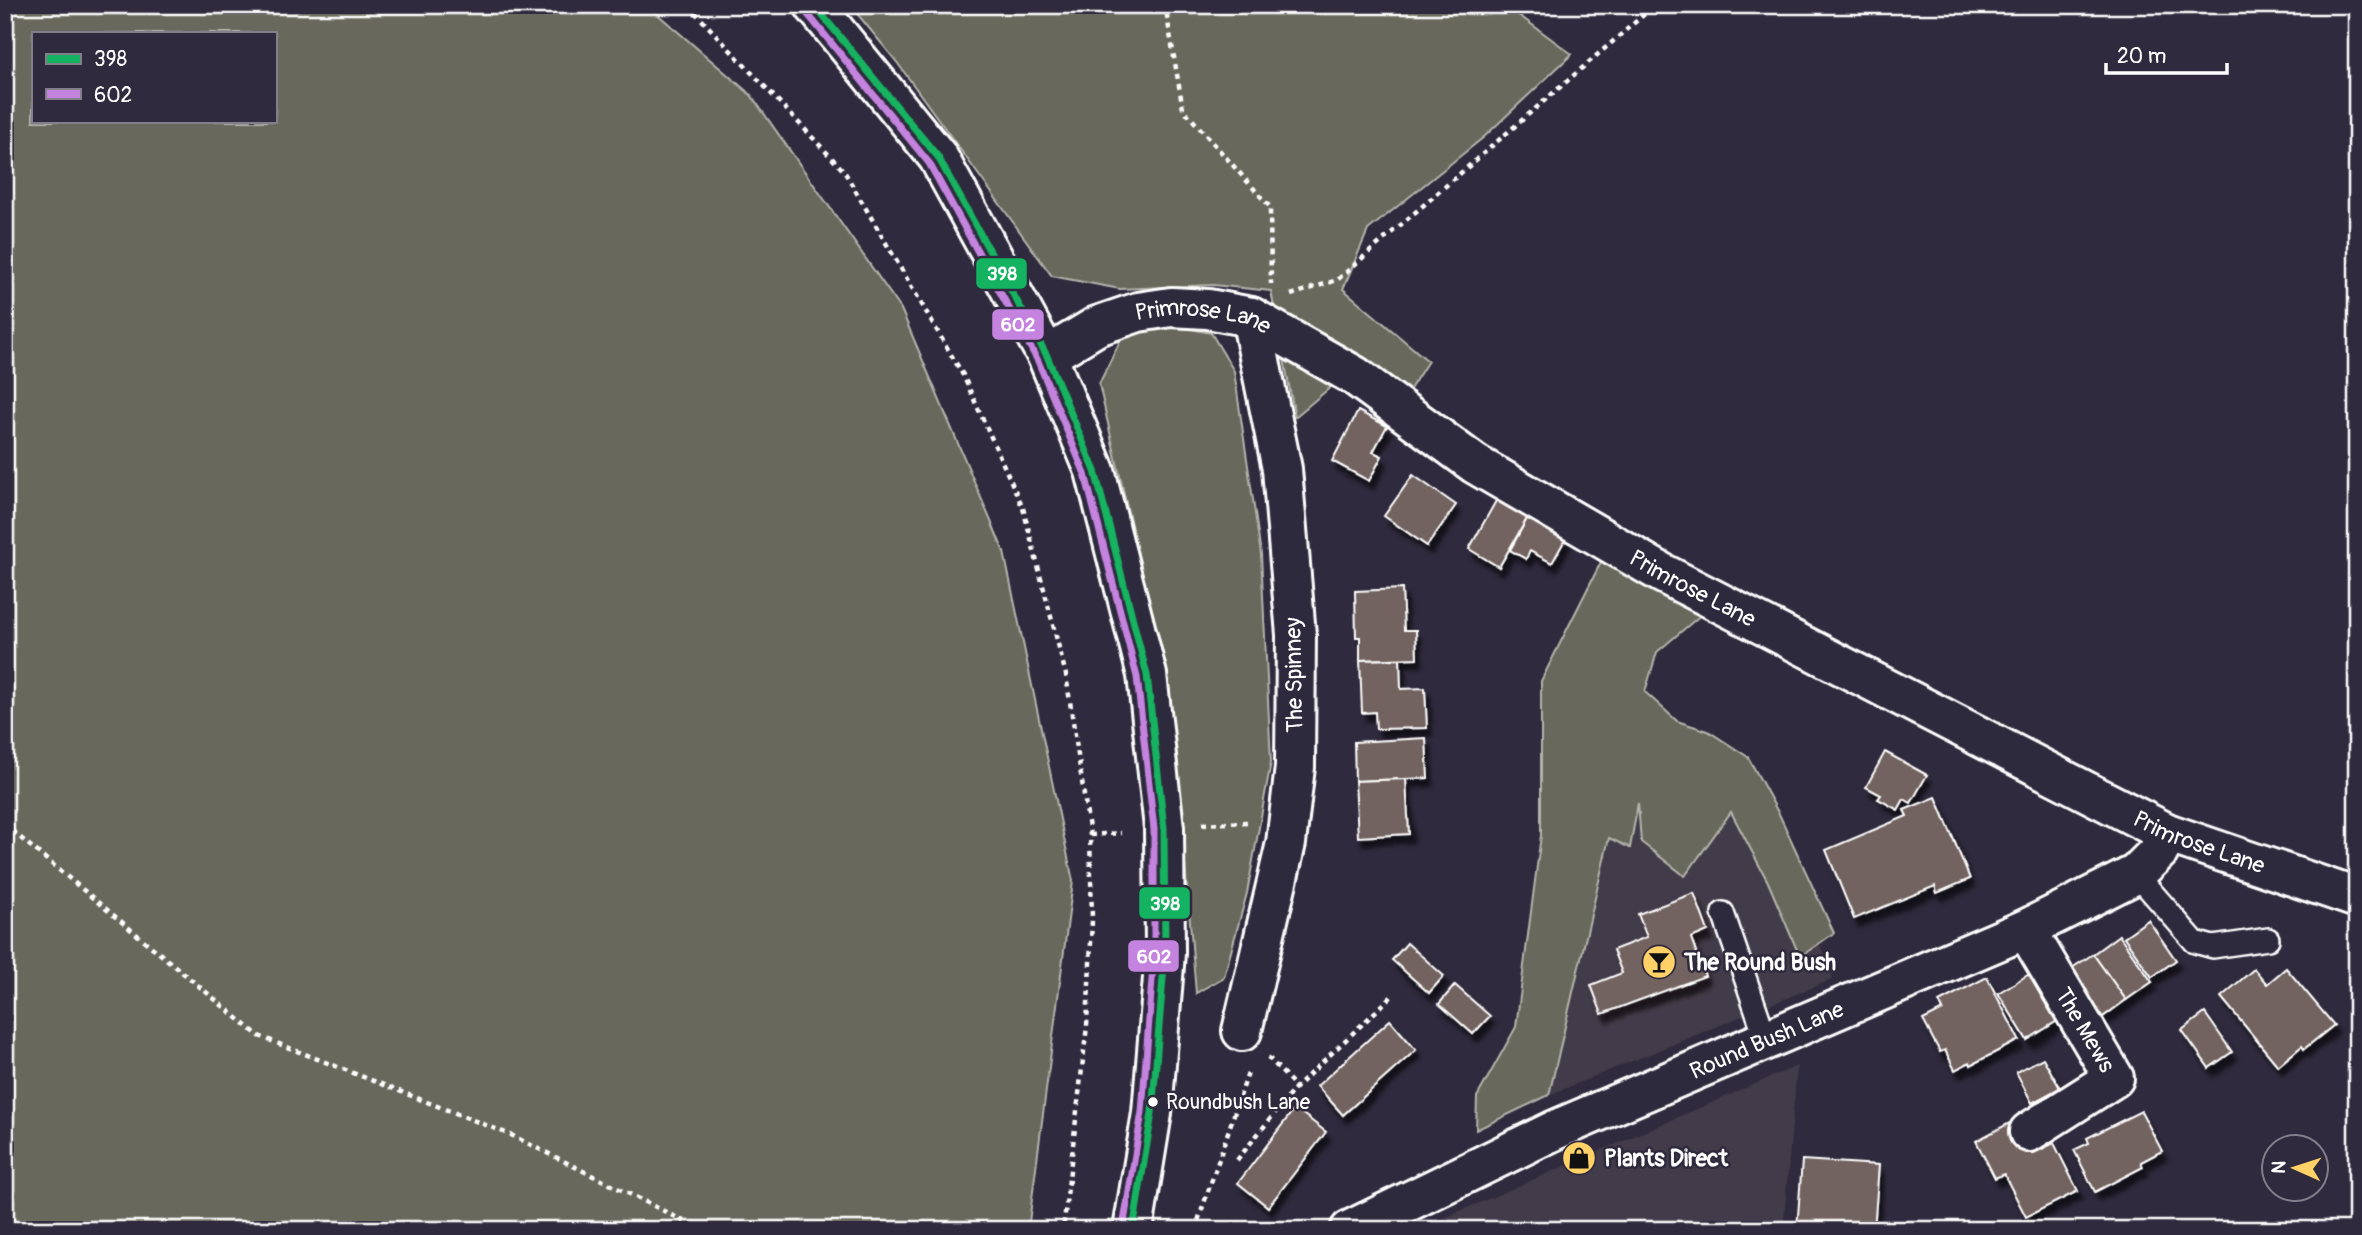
<svg xmlns="http://www.w3.org/2000/svg" width="2362" height="1235" font-family="Pangolin,sans-serif">
  <defs>
    <filter id="shadow"><feDropShadow dx="4.5" dy="8" stdDeviation="2" flood-color="#0009"/></filter>
  </defs>
  <rect width="100%" height="100%" fill="#2f2a3d"/>
  <filter id="ink" filterUnits="userSpaceOnUse"><feTurbulence type="fractalNoise" baseFrequency=".0143" numOctaves="2"/><feDisplacementMap in="SourceGraphic" scale="14" xChannelSelector="R" yChannelSelector="G"/><feConvolveMatrix kernelMatrix="1 2 1 2 8 2 1 2 1" color-interpolation-filters="sRGB"/></filter>
  <g filter="url(#ink)">
    <g fill="#433b48">
      <polygon points="1638,713 1730,758 1829,964 1833,979 1549,1095"/>
      <polygon points="1797,1066 1783,1230 1416,1230"/>
    </g>
    <g fill="#68695b" stroke="#b4b4ad" stroke-width="2" fill-rule="evenodd">
      <path d="M5,5H647L751,95L901,309L1004,552L1073,881L1028,1230H5ZM275,33V121H33V33Z"/>
      <polygon points="850,5 1505,5 1572,54 1484,137 1368,230 1343,289 1428,361 1405,397 1344,376 1295,417 1271,291 1213,285 1120,289 1052,276 896,61"/>
      <polygon points="1155,322 1211,333 1234,371 1261,554 1271,762 1247,893 1224,977 1196,993 1175,746 1147,595 1099,384 1123,335"/>
      <polygon points="1603,558 1702,614 1657,652 1645,692 1677,721 1708,731 1748,757 1780,816 1834,933 1800,957 1768,882 1731,812 1685,876 1641,842 1638,803 1630,848 1609,838 1549,1095 1476,1130 1477,1097 1516,1027 1541,835 1541,681"/>
    </g>
    <g fill="#736460" stroke="#fff" stroke-width="2" filter="url(#shadow)">
      <polygon points="1358,411 1387,426 1373,452 1382,456 1369,481 1332,461"/>
      <polygon points="1413,475 1456,505 1427,546 1384,516"/>
      <polygon points="1497,499 1528,517 1499,567 1469,549"/>
      <polygon points="1528,517 1566,538 1552,563 1530,551 1526,559 1510,550"/>
      <polygon points="1402,589 1404,630 1416,630 1417,658 1360,660 1360,637 1356,637 1355,591"/>
      <polygon points="1400,659 1401,689 1425,688 1427,728 1376,729 1375,712 1362,713 1360,660"/>
      <polygon points="1426,738 1428,778 1355,781 1354,742"/>
      <polygon points="1885,752 1927,775 1911,803 1904,799 1898,810 1878,799 1881,795 1866,787"/>
      <polygon points="1406,779 1409,834 1358,837 1355,781"/>
      <polygon points="1936,797 1970,879 1937,893 1935,886 1854,919 1826,850 1907,816 1904,810"/>
      <polygon points="1694,893 1708,931 1691,938 1705,976 1602,1014 1591,985 1622,973 1613,950 1647,937 1638,914"/>
      <polygon points="2148,920 2176,960 2152,977 2124,937"/>
      <polygon points="2119,935 2152,982 2126,1000 2093,954"/>
      <polygon points="1407,943 1444,976 1429,993 1392,960"/>
      <polygon points="2093,954 2126,1000 2100,1019 2066,972"/>
      <polygon points="2286,968 2334,1025 2304,1049 2302,1046 2278,1066 2221,997 2254,969 2267,984"/>
      <polygon points="2036,970 2065,1016 2027,1040 1998,993"/>
      <polygon points="1987,977 2019,1040 1971,1065 1970,1062 1955,1070 1945,1050 1940,1052 1923,1020 1943,1010 1939,1002"/>
      <polygon points="1455,985 1490,1016 1473,1034 1439,1004"/>
      <polygon points="2205,1013 2232,1052 2209,1068 2182,1030"/>
      <polygon points="1390,1020 1416,1050 1343,1115 1317,1086"/>
      <polygon points="2043,1058 2060,1088 2032,1103 2016,1072"/>
      <polygon points="1295,1108 1326,1132 1268,1207 1238,1183"/>
      <polygon points="2141,1111 2162,1151 2141,1162 2143,1167 2095,1192 2074,1150 2089,1143 2087,1138"/>
      <polygon points="2015,1120 2032,1154 2054,1143 2078,1191 2026,1217 2004,1174 1995,1178 1976,1141"/>
      <polygon points="1802,1160 1879,1165 1874,1230 1797,1230"/>
    </g>
    <g fill="none" stroke-linecap="round" stroke-linejoin="round">
      <g stroke="#fff" stroke-width="26">
        <g id="service">
          <polyline points="2136,874 2195,942 2213,947 2268,939"/>
          <polyline points="1723,913 1766,1039"/>
        </g>
      </g>
      <g stroke="#fff" stroke-width="44">
        <g id="minor">
          <path id="s1" d="M2026,929L2114,1078L2029,1132"/>
          <polyline points="1242,1031 1286,843 1295,767 1296,635 1282,469 1251,317"/>
        </g>
      </g>
      <g stroke="#fff" stroke-width="44">
        <g id="tertiary">
          <path id="s2" d="M1047,356L1097,326L1138,312L1171,307L1208,309L1251,317L1355,376L1475,464L1662,573L2167,833L2357,898"/>
          <path id="s3" d="M1350,1230L1555,1130L2026,929L2136,874L2159,851L2167,833"/>
        </g>
      </g>
      <g stroke="#fff" stroke-width="44">
        <polyline id="secondary" points="814,5 938,157 1047,356 1095,471 1147,675 1164,828 1165,953 1152,1113 1133,1230"/>
      </g>
      <g stroke="#fff" stroke-width="4.5" stroke-dasharray="5 5" stroke-linecap="butt">
        <polyline points="688,5 844,171 963,375 1023,508 1066,675 1090,835 1092,920 1087,1026 1063,1230"/>
        <polyline points="1165,5 1183,109 1270,207 1271,284"/>
        <polyline points="1291,295 1337,280 1655,5"/>
        <polyline points="1202,824 1249,822"/>
        <polyline points="5,825 259,1036 511,1135 702,1230"/>
        <polyline points="1090,835 1121,833"/>
        <polyline points="1268,1057 1296,1087"/>
        <polyline points="1237,1160 1296,1087 1392,996"/>
        <polyline points="1195,1230 1249,1070"/>
      </g>
      <use href="#service" stroke="#2f2a3d" stroke-width="21"/>
      <use href="#minor" stroke="#2f2a3d" stroke-width="38"/>
      <use href="#tertiary" stroke="#2f2a3d" stroke-width="38"/>
      <use href="#secondary" stroke="#2f2a3d" stroke-width="38"/>
      <g stroke="#2f2a3d" stroke-width="12">
        <polyline id="bus-1" points="814,5 938,157 1047,356 1095,471 1147,675 1164,828 1165,953 1152,1113 1133,1230"/>
      </g>
      <g stroke="#2f2a3d" stroke-width="12">
        <polyline id="bus-2" points="806,12 929,163 1038,361 1085,474 1137,677 1154,829 1154,953 1142,1112 1123,1228"/>
      </g>
      <use href="#bus-1" stroke="#13b361" stroke-width="7"/>
      <use href="#bus-2" stroke="#c483df" stroke-width="7"/>
    </g>
  </g>
  <defs>
    <g id="bar-disc" transform="scale(1.75)"><circle r="9.5" fill="#ffd166" stroke="#2f2a3d"/><path d="M-6-5H6L.8 .8V4.5H3.5V6h-7V4.5H-.8V.8Z" fill="#111"/></g>
    <g id="shop-disc" transform="scale(1.75)"><circle r="9.5" fill="#ffd166" stroke="#2f2a3d"/><path d="M-5-2.5h2.3a2.7 3.5 0 0 1 5.4 0H5L5.5 6h-11ZM-1.5-2.5h3a1.5 2.3 0 0 0-3 0Z" fill="#111"/></g>
  </defs>
  <g fill-rule="evenodd">
    <use href="#bar-disc" x="1659" y="962"/>
    <use href="#shop-disc" x="1579" y="1158"/>
  </g>
  <circle fill="#fff" stroke="#2f2a3d" stroke-width="2.5" cx="1153" cy="1102" r="6"/>
  <g text-anchor="middle" dominant-baseline="central" stroke-width="5" stroke-linejoin="round" paint-order="stroke">
    <g font-size="21" fill="#fff" stroke="#2f2a3d" text-anchor="start">
      <text x="1166" y="1102">Roundbush Lane</text>
    </g>
    <g font-size="23" fill="#fff" stroke="#2f2a3d">
      <text stroke="none"><textPath href="#s2" startOffset="168">Primrose Lane</textPath></text>
      <text stroke="none"><textPath href="#s2" startOffset="735">Primrose Lane</textPath></text>
      <text transform="translate(1294 675) rotate(-91)">The Spinney</text>
      <text stroke="none"><textPath href="#s2" startOffset="1302">Primrose Lane</textPath></text>
      <text stroke="none"><textPath href="#s1" startOffset="117">The Mews</textPath></text>
      <text stroke="none"><textPath href="#s3" startOffset="458">Round Bush Lane</textPath></text>
    </g>
    <g font-size="23" font-weight="bold" fill="#fff" stroke="#2f2a3d" text-anchor="start">
      <text x="1684" y="962">The Round Bush</text>
      <text x="1604" y="1158">Plants Direct</text>
    </g>
  </g>
  <g stroke="#2f2a3d" stroke-width="2.5">
    <rect x="975" y="257" width="53" height="33" rx="7" fill="#13b361"/>
    <rect x="991" y="308" width="54" height="33" rx="7" fill="#c483df"/>
    <rect x="1138" y="886" width="53" height="34" rx="7" fill="#13b361"/>
    <rect x="1127" y="939" width="53" height="34" rx="7" fill="#c483df"/>
  </g>
  <g font-size="19" text-anchor="middle" font-weight="bold" fill="#fff">
    <text x="1002" y="280">398</text>
    <text x="1018" y="331">602</text>
    <text x="1165" y="910">398</text>
    <text x="1154" y="963">602</text>
  </g>
  <rect width="2362" height="1235" fill="none" stroke="#2f2a3d" stroke-width="28"/>
  <rect x="14" y="14" width="2334" height="1207" fill="none" stroke="#fff" stroke-width="2.5" filter="url(#ink)"/>
  <rect x="32" y="32" width="245" height="91" fill="#2f2a3d" stroke="#827f8b" stroke-width="2"/>
  <rect x="46" y="54" width="35" height="10" fill="#13b361" stroke="#827f8b" stroke-width="2"/>
  <text x="94" y="66" font-size="21" fill="#ffffff">398</text>
  <rect x="46" y="89" width="35" height="10" fill="#c483df" stroke="#827f8b" stroke-width="2"/>
  <text x="94" y="102" font-size="21" fill="#ffffff">602</text>
  <g transform="translate(2295 1168) rotate(273)"><circle r="33" fill="#2f2a3d" stroke="#827f8b" stroke-width="2"/>
  <path d="M0-5L12 26L0 18L-12 26Z" fill="#ffd166"/>
  <text y="-10" font-size="19" font-weight="bold" text-anchor="middle" fill="#ffffff">N</text>
  </g>
  <path d="M2106 63v10h121v-10" fill="none" stroke="#ffffff" stroke-width="3.5"/>
  <text x="2117" y="63" font-size="21" fill="#ffffff" stroke="#2f2a3d" stroke-width="5" paint-order="stroke">20 m</text>
</svg>
